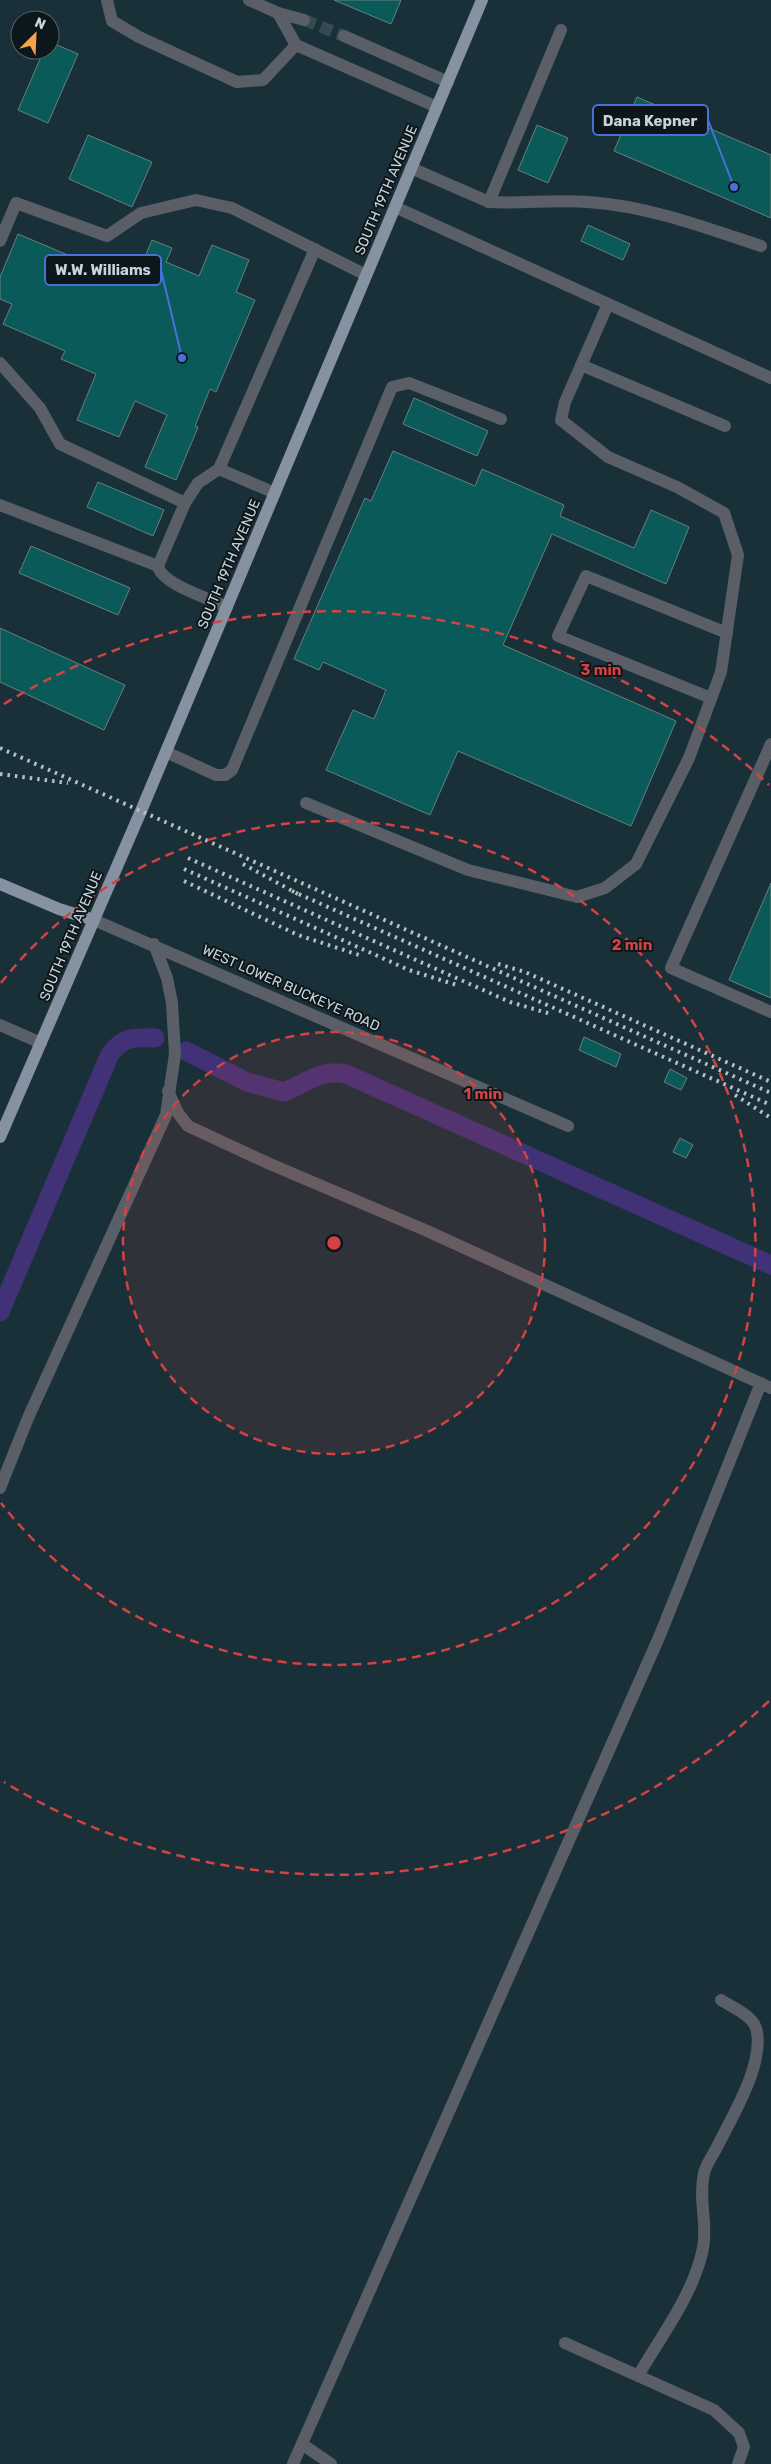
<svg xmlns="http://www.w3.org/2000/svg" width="771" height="2464" font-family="Rubik,sans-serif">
  <rect width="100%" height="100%" fill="#1a3039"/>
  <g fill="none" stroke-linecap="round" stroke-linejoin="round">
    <g stroke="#413177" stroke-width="19">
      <path d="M186,1051L247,1082L284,1092C305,1084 322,1068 346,1074L771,1265"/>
      <path d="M0,1312L110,1054C124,1036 134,1037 155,1038"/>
    </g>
  </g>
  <g fill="#0a5a59" stroke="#658180">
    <polygon points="334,0 401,0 391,24"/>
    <polygon points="50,42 78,54 48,123 18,110 44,50 50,50"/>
    <polygon points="637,97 771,155 771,218 614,151"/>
    <polygon points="537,125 568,138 548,183 518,170"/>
    <polygon points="88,135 152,162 132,207 69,179"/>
    <polygon points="588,225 630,244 623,260 581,241"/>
    <polygon points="18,234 134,283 152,240 172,248 166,262 199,276 212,245 249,260 236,292 255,300 216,392 210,389 195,426 198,427 176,480 145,467 167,415 135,401 119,437 77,420 96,374 61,359 65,351 3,324 12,304 0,299 0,277"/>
    <polygon points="414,398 488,431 477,456 403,424"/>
    <polygon points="393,451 475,486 482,469 564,505 560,516 634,548 651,510 689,527 666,584 552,534 503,645 676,721 631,826 458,751 430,815 326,770 353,710 374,719 386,690 323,662 319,670 294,659 365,498 371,501"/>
    <polygon points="98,482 164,510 153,536 87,507"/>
    <polygon points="31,546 130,588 118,615 19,573"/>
    <polygon points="0,628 125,685 104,730 0,682"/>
    <polygon points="771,883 771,998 729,980"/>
    <polygon points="584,1037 621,1054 616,1067 579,1050"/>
    <polygon points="670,1069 687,1078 681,1090 664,1082"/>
    <polygon points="680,1138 693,1145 686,1158 673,1152"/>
  </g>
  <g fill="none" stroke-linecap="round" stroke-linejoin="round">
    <polyline stroke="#344951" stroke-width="12" stroke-dasharray="12 6" stroke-linecap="butt" points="304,20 344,36"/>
    <g stroke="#5a5f67" stroke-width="12">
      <polyline points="107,0 112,21 139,37 237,82 263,80 296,45"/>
      <polyline points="249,0 278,13"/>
      <polyline points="304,20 278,13 296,45 437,107"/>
      <polyline points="344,36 448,82"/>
      <polyline points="411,168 489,202 561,30"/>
      <path d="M489,202C522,204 555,199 588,202C648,206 704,227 761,246"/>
      <polyline points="395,207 771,378"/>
      <polyline points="0,241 16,203 107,236 141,213 196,200 232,208 366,275"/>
      <polyline points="0,363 40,408 60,444 185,503 198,483 219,469 275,493"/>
      <polyline points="581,365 725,426"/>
      <polyline points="219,469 315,249"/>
      <path d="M185,503L158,566C161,584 211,599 227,607"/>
      <polyline points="0,505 158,566"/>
      <polyline points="711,698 558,636 586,576 727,633"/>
      <polyline points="771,744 671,968 771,1012"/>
      <polyline points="166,752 216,775 225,775 232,770 392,387 409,383 501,419"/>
      <polyline points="306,803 468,870 577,897 605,888 636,864 689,758 721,672 738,555 724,513 677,487 608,457 561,420 565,402 608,304"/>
      <polyline points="94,920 568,1126"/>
      <polyline points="0,1025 41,1043"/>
      <polyline points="168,1091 178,1113 188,1126 270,1164 425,1230 771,1388"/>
      <polyline points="0,1488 28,1418 166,1115 175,1054 172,1003 167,978 154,944"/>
      <polyline points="565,2343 714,2410 739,2433 744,2447 738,2464"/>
      <path d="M638,2376C661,2336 694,2294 703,2248C708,2223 698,2201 704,2173C706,2165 712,2156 716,2149C731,2118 766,2063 756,2028C752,2015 732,2007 721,2000"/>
      <polyline points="302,2444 331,2464"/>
      <polyline points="293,2464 660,1635 761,1383"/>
    </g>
    <g stroke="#8691a2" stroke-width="12">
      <polyline points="0,884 59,909 94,920"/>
      <polyline points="0,1137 141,811 482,0"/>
    </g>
    <g stroke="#b3c1c6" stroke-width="4" stroke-dasharray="2.5 5" stroke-linecap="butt">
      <polyline points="0,748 771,1093"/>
      <polyline points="0,774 68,783"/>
      <polyline points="188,858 510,1002 551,1014"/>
      <polyline points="243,864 298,894"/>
      <polyline points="184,869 409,970 460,986"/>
      <polyline points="184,881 298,935 359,955"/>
      <polyline points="292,891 771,1105"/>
      <polyline points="498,964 525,972 771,1082"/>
      <polyline points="735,1095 771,1118"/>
    </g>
  </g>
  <circle cx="334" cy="1243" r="211" fill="#d44243" fill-opacity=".12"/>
  <g fill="none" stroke="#d44243" stroke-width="2.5" stroke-dasharray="9 6">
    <circle cx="334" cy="1243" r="211"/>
    <path d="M1 983A422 422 0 1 1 1 1503"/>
    <path d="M769 1701A632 632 0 0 1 4 1782M4 704A632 632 0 0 1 769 785"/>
  </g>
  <g text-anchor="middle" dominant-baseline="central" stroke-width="4" stroke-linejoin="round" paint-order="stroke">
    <g font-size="14" fill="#c7d4d9" stroke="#0d161a">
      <text transform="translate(386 190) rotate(-67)">SOUTH 19TH AVENUE</text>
      <text transform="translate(229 564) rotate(-67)">SOUTH 19TH AVENUE</text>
      <text transform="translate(71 936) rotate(-67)">SOUTH 19TH AVENUE</text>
      <text transform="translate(291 988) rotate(24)">WEST LOWER BUCKEYE ROAD</text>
    </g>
  </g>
  <circle cx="334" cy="1243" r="8" fill="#d44243" stroke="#0d161a" stroke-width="2.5"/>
  <g font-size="15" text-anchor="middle" font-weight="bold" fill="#d44243" stroke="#0d161a" stroke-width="4" stroke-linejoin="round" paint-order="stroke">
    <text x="601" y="675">3 min</text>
    <text x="632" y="950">2 min</text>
    <text x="483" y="1099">1 min</text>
  </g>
  <path fill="none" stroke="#4870d8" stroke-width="2" d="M734 187L708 120M182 358L161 270"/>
  <g fill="#4870d8" stroke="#0d161a" stroke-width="2">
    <circle cx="734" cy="187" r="5"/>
    <circle cx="182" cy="358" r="5"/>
  </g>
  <g fill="#0d161a" stroke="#4870d8" stroke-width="2">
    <rect x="593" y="105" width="115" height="30" rx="5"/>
    <rect x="45" y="255" width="116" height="30" rx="5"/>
  </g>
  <g font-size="15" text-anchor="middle" font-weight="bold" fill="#c7d4d9">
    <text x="650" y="126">Dana Kepner</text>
    <text x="103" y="275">W.W. Williams</text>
  </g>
  <g transform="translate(35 35) rotate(24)"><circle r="24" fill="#0d161a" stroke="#576266"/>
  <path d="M0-4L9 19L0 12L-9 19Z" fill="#f7a149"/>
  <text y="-8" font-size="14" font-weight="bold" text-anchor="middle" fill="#c7d4d9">N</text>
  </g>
</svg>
